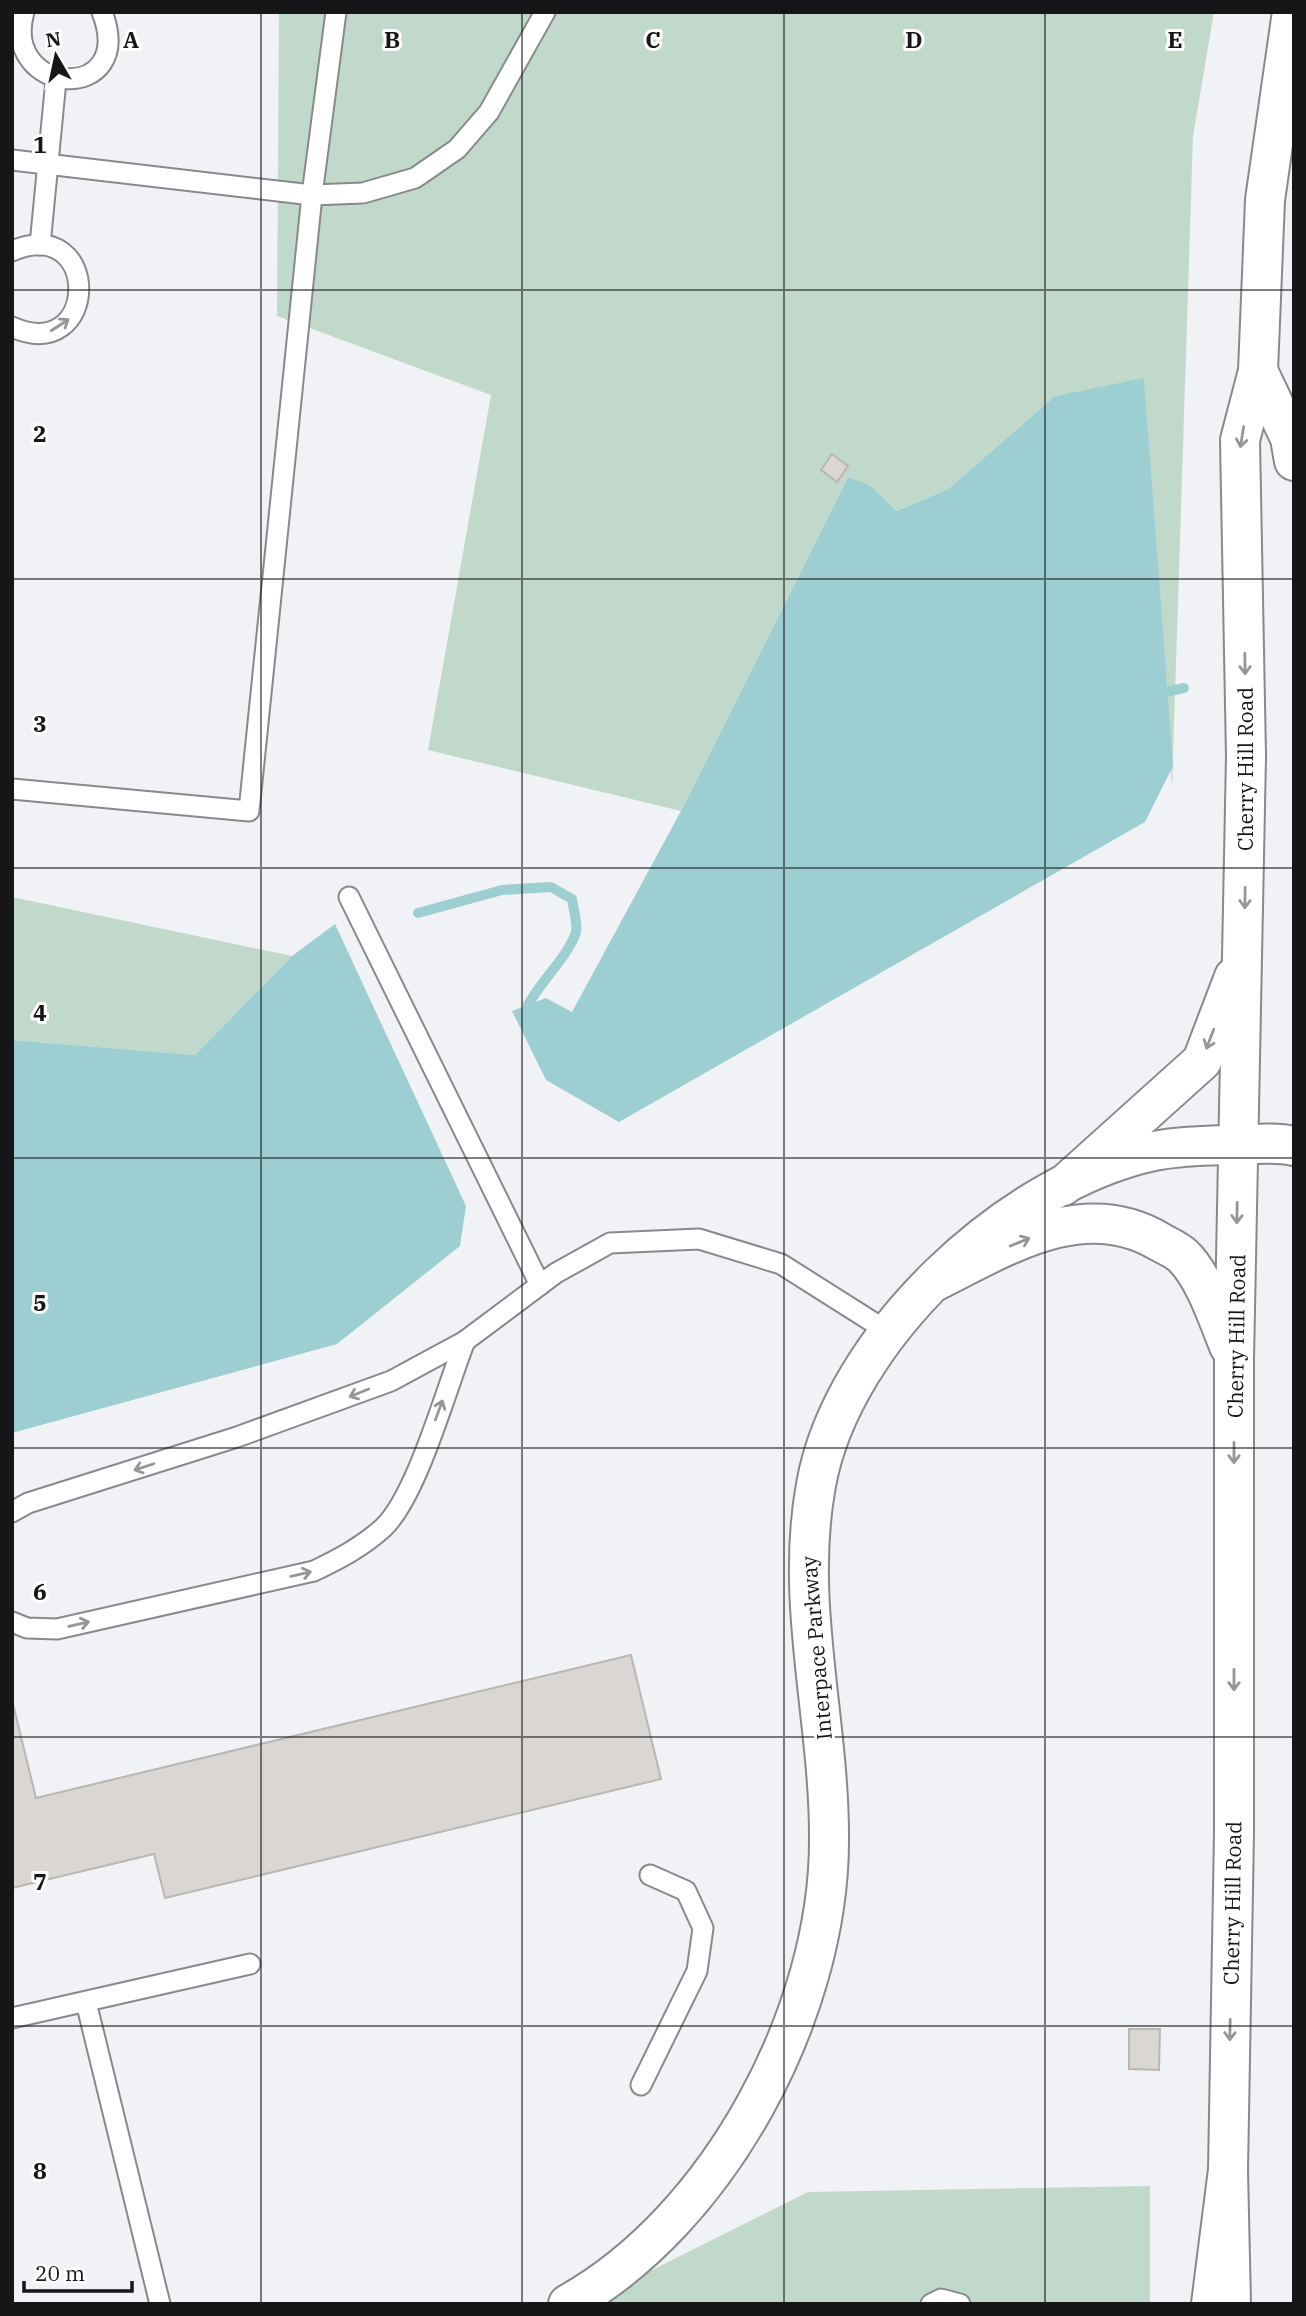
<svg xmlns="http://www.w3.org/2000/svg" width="1306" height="2316" font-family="'IBM Plex Serif',serif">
  <rect width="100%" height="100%" fill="#f1f2f5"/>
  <g fill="#c1d9cb">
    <polygon points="279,12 1214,12 1193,136 1172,788 1144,379 1055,396 948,489 895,511 870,485 848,477 681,811 428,750 491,395 277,316"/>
    <polygon points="12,897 292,956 195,1055 12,1040"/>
    <polygon points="1150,2186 1150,2304 584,2304 808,2192"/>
  </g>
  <g fill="#9dcfd2">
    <polygon points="1144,378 1173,766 1145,822 619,1122 546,1080 512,1011 546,998 572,1012 681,811 848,477 870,485 896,511 948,489 1055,396"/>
    <polygon points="335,924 466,1206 460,1246 337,1344 12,1433 12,1040 195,1055 292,956"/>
  </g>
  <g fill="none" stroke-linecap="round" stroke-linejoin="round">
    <g stroke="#9dcfd2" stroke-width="10">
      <polyline points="1156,694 1184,688"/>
      <path d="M418,913L502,890L551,887L572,899C573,908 578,923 576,932C569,955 541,981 528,1005L537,1015"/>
    </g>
  </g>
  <g fill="#d9d6d4" stroke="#b9b6b4" stroke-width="2">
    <polygon points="832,454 848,466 837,482 821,470"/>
    <polygon points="631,1655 661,1779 165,1898 154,1854 12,1888 12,1700 36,1798"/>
    <polygon points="1129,2029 1160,2029 1159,2070 1129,2069"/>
  </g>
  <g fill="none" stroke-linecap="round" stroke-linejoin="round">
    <g stroke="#88898c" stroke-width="23">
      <g id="service">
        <path d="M24,12C0,97 138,105 102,12"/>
        <polyline points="12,160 312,195 363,193 415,178 457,149 489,112 545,12"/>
        <polyline points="40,245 56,80"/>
        <path d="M12,251C102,213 100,366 12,327"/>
        <polyline points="12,789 249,811 312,195 336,12"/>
        <polyline points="349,897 540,1285"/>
        <polyline points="12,1512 28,1503 237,1437 391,1381 465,1341 556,1273 610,1243 699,1239 781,1264 890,1333"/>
        <path d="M12,1622L27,1628L57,1629L314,1571C339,1559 362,1547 383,1528C417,1496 446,1389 465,1341"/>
        <polyline points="86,2002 160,2304"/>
        <polyline points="12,2018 250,1964"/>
        <polyline points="641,2085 697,1971 703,1928 686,1891 650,1875"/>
        <polyline points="931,2304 941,2299 960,2304"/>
      </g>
    </g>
    <g stroke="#88898c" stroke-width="42">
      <path id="minor" d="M568,2304C719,2220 829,2013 829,1841C830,1722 794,1604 816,1485C842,1338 1009,1182 1154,1151C1177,1146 1201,1146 1224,1145C1247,1145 1272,1141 1294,1146"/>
    </g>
    <g stroke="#88898c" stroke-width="42">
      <g id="secondary">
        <polyline points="1258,371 1290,438 1294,461"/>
        <polyline points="1063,1186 1202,1061 1234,977"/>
        <path d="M936,1281C1006,1246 1084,1196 1160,1242C1167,1246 1177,1250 1183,1256C1204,1276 1218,1319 1229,1346"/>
        <polyline points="1231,2304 1228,2170 1234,1833 1234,1360 1246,756 1240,440 1258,371 1265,200 1292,12"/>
      </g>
    </g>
    <g stroke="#88898c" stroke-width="42">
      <polyline id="motorway" points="1211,2304 1228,2170"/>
    </g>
    <use href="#service" stroke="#fff" stroke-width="19"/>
    <use href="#minor" stroke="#fff" stroke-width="38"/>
    <use href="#secondary" stroke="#fff" stroke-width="38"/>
    <use href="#motorway" stroke="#fff" stroke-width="38"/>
  </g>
  <defs><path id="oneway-shaft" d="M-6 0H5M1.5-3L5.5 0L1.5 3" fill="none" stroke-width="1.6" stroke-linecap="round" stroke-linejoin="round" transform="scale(1.75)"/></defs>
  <g stroke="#969697">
    <use href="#oneway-shaft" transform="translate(60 325) rotate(-33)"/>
    <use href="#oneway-shaft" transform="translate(1242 437) rotate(99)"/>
    <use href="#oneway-shaft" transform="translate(1245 664) rotate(89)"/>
    <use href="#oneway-shaft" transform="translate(1245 898) rotate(91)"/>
    <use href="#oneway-shaft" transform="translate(1210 1039) rotate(111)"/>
    <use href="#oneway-shaft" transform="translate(1237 1213) rotate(91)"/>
    <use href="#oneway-shaft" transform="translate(1020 1242) rotate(-22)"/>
    <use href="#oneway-shaft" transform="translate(359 1393) rotate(158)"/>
    <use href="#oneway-shaft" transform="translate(439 1410) rotate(-70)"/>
    <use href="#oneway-shaft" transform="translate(1234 1453) rotate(90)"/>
    <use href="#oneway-shaft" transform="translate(144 1467) rotate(162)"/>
    <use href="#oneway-shaft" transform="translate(301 1574) rotate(-13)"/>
    <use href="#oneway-shaft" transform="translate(79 1624) rotate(-13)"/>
    <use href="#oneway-shaft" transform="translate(1234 1680) rotate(90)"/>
    <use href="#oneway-shaft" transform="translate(1230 2030) rotate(91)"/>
  </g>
  <path fill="none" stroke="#161618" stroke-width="2" stroke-opacity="0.55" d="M261,12V2304M522,12V2304M784,12V2304M1045,12V2304M12,290H1294M12,579H1294M12,868H1294M12,1158H1294M12,1448H1294M12,1737H1294M12,2026H1294"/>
  <g text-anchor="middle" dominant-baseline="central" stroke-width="6" stroke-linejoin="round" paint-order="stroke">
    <g font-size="21" fill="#161618" stroke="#fff">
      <text transform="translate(1245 769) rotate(-90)">Cherry Hill Road</text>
      <text transform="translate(1236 1336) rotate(-89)">Cherry Hill Road</text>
      <text transform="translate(816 1648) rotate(-95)">Interpace Parkway</text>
      <text transform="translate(1232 1903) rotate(-89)">Cherry Hill Road</text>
    </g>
  </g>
  <g font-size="23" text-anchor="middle" font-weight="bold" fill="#161618" stroke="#fff" stroke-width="6" stroke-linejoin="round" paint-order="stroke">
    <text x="131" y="48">A</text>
    <text x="392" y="48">B</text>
    <text x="653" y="48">C</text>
    <text x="914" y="48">D</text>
    <text x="1175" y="48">E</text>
    <text x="40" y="153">1</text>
    <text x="40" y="442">2</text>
    <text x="40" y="732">3</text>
    <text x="40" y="1021">4</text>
    <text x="40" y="1311">5</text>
    <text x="40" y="1600">6</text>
    <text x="40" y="1890">7</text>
    <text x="40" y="2179">8</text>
  </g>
  <rect width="1306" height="2316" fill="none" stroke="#161618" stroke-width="28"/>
  <g transform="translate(56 56) rotate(351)" stroke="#ffffff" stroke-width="5" paint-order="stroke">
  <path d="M0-5L12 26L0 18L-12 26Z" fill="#161618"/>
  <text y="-10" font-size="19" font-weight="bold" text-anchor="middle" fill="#161618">N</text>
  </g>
  <path d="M24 2281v10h108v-10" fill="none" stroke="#161618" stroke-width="3.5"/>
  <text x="35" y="2281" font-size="21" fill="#161618" stroke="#ffffff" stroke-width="5" paint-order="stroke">20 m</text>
</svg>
